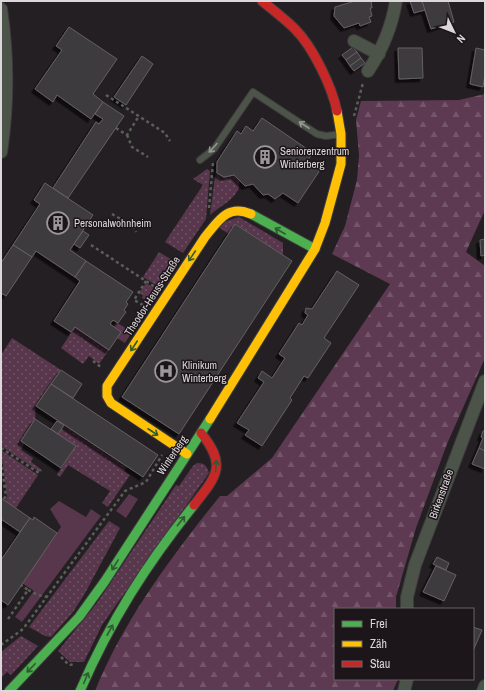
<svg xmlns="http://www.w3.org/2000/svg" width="486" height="692" font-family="'Archivo Narrow',sans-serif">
  <defs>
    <pattern id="grass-dots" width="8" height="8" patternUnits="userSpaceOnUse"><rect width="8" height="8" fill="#58374d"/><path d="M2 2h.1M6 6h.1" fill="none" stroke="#6f5366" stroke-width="1.8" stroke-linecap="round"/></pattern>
    <pattern id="forest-firs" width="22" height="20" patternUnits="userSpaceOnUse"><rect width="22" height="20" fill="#5e3952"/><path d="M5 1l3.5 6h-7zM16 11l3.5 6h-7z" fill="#74556a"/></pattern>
    <filter id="shadow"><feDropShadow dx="-3.5" dy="3.5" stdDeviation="0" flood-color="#0009"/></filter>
  </defs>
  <rect width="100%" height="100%" fill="#241f22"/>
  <g fill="url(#grass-dots)">
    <path d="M217,162L218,173L224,177L234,175L239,179C243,196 221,205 210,215Z"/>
    <polygon points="207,169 210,171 206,219 183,253 165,242 203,185 193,179"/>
    <polygon points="239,217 283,243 283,255 236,224 229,234 218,227 224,222"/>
    <polygon points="159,252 177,263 161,288 143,277"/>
    <polygon points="146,283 158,291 151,303 142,298 143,295 139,293"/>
    <polygon points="75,327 109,350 99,364 89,356 83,364 61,348"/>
    <polygon points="12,338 61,370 36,406 35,419 21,441 24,444 21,450 33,458 31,462 41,469 40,472 1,446 1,355"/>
    <polygon points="64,425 127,467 124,471 130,475 108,507 102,503 110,491 68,465 60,477 57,475 76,446 58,434"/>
    <polygon points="1,450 38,475 16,508 5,501 7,497"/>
    <path d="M197,463C205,463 207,466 209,473L102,625L84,662H70L58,651L97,603L176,485L179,486L193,466Z"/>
    <polygon points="109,521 120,528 84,595 73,612 51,637 45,636 29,627"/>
    <polygon points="21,636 38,646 11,675 7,672 1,678 1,652"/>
  </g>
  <path fill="url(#forest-firs)" d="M485,94V210L466,252L485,266V358L447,444L416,528L396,597V609H335V679H398L393,691H95C124,619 172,556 220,496H227L272,458L390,284L332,254L345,226L357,180L359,155L356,120L361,101L459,100Z"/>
  <g fill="#58374d">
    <polygon points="116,322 132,332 125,343 117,338 121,332 113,326"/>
    <polygon points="129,494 138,499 126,518 116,511"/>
    <polygon points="59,501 86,517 91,509 101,516 22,622 15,617 34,591 22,583 61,527 50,509"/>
  </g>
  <g fill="#3e3a3c" stroke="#656163" filter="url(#shadow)">
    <polygon points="355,1 371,1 372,8 370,8 372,16 369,17 371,22 360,26 359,23 344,28 334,16 335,7"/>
    <polygon points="410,1 424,1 425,10 414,13"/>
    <polygon points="422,1 448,1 454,22 431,29"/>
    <polygon points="69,27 117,59 93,94 103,102 91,119 57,95 53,102 35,89 62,50 56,46"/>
    <polygon points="353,47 357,52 346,60 342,55"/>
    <polygon points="398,48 422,48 423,78 399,79"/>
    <polygon points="476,48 485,50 485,74 483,87 470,84"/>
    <polygon points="357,52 361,58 350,66 346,60"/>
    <polygon points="142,56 153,64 126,105 114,97"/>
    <polygon points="361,58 365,63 354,71 350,66"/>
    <polygon points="103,102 124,116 68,198 53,188 96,122 99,124 103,119 95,114"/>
    <polygon points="262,118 313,153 307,161 320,170 298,203 283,193 275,199 268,194 263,195 253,184 245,186 234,175 224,177 217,173 217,162 237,131 241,134 246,126 253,131"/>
    <polygon points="45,183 93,215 70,250 86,261 75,277 36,251 32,257 13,245 40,204 34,200"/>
    <polygon points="235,224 292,261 179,434 122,397"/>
    <polygon points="83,231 89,235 80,248 74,244"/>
    <polygon points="485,239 485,255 481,256 480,240"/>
    <polygon points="13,245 32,257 6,296 1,293 1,263"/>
    <polygon points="86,261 133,292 126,302 128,304 124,310 126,312 118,323 113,320 110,324 121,332 109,350 75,327 71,332 54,321 80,281 75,277"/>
    <polygon points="337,271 359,285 324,338 331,343 308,378 304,376 290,398 292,400 262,446 245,435 249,430 237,423 264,382 258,378 262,371 272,378 285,358 279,354 299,323 302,325 308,315 305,313 306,308 312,309"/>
    <polygon points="61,370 82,384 73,398 51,384"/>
    <polygon points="51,384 158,455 143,477 36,406"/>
    <polygon points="35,419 76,446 61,468 21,441"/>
    <polygon points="57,421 64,425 58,434 51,429"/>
    <polygon points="483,431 485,431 485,451 479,448 483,438 481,437"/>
    <polygon points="479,448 485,451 485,469 472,464"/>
    <polygon points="1,498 30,518 20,532 1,519"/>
    <polygon points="34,517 57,533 8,605 1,600 1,560 30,518 33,520"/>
    <polygon points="437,557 449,563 446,570 433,564"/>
    <polygon points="436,566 456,575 444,601 423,592"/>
    <polygon points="473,627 482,630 473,651"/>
  </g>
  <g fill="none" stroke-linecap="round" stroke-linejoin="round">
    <g stroke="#3d3a3c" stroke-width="8">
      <polyline id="lane" points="200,160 214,149 253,92 317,134 326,136 341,134"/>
    </g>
    <g stroke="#3d3a3c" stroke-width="14">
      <g id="street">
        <path d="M1,9C8,56 8,105 1,152"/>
        <polyline points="354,41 379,54"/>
        <path d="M368,71C382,50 392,26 396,1"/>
        <polyline points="407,609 407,597 415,565 485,381"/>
        <polyline points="404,691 407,679"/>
        <polyline points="483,691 485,686"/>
      </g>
    </g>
    <g stroke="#3d3a3c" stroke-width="11">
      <g id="fast">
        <polyline points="251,214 315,249"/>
        <polyline points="9,691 79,617 105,581 210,419"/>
        <path d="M80,691C111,620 146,565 194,505"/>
      </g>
    </g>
    <g stroke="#3d3a3c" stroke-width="11">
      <g id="slow">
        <polyline points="210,419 315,249 325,223 341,164 341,134 337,111"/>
        <path d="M187,454L111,403L107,396V386L205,237C219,220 228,204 251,214"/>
      </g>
    </g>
    <g stroke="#3d3a3c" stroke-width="11">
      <g id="jam">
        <path d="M262,1C273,10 285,19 295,29C313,47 332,87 337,111"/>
        <path d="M194,505C217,476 227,465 201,433"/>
      </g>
    </g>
    <g stroke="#5b5f5a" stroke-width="2.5" stroke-dasharray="3 3" stroke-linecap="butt">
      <polyline points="106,95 165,133 170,141"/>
      <polyline points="354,116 363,83"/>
      <polyline points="116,128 127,135 139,116"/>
      <polyline points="127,135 132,147 148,157"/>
      <polyline points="209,208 213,163"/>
      <polyline points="112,214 133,226 136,232"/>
      <polyline points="91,245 155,287"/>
      <polyline points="143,305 134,300 146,281"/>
      <polyline points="93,361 102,368"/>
      <polyline points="1,448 39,473 41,470"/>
      <polyline points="1,461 6,496 3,500"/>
      <polyline points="28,590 38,595 47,597"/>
      <polyline points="8,619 28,590 21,585"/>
      <polyline points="1,645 23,629 125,491 146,482 162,455"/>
      <polyline points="61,657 69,665 75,664"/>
    </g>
    <use href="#lane" stroke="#4c544a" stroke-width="6"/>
    <use href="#street" stroke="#4c544a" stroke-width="12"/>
    <use href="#fast" stroke="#4caf50" stroke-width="9"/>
    <use href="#slow" stroke="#ffc107" stroke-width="9"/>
    <use href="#jam" stroke="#c62828" stroke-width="9"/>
  </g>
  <defs><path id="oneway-shaft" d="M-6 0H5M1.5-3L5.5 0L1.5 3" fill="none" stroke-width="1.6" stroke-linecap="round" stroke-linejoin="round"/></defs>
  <g stroke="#949692">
    <use href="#oneway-shaft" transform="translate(304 125) rotate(-147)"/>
    <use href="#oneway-shaft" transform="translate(213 148) rotate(132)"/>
  </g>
  <g stroke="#325a32">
    <use href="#oneway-shaft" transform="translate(280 231) rotate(-150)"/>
    <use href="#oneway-shaft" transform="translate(192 256) rotate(124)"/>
    <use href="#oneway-shaft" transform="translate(134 346) rotate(123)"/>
    <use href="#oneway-shaft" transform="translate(153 432) rotate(33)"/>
    <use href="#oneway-shaft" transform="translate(216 466) rotate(-86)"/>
    <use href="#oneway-shaft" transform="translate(181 521) rotate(-52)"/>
    <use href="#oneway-shaft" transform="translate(115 565) rotate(122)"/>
    <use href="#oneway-shaft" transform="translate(110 630) rotate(-61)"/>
    <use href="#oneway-shaft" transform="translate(31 668) rotate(134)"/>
    <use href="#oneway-shaft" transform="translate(86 678) rotate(-67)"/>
  </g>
  <defs>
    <g id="building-ring" transform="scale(1.15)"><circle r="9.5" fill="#1c1519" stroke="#9c979a" stroke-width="1.5"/><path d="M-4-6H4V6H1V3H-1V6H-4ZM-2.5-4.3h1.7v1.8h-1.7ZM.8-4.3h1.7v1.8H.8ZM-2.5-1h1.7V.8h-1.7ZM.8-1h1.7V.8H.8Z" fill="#9c979a"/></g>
    <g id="hospital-ring" transform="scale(1.15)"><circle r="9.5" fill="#1c1519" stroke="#9c979a" stroke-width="1.5"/><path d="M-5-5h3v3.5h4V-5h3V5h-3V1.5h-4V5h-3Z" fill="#9c979a"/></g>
  </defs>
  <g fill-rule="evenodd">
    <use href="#building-ring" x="265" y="157"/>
    <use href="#building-ring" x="58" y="223"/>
    <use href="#hospital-ring" x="166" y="371"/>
  </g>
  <g text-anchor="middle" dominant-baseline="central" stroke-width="3" stroke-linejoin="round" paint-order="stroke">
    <g font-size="11" fill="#dcd7da" stroke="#1c1519" text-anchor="start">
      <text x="280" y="151">Seniorenzentrum<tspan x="280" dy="13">Winterberg</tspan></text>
      <text x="74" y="223">Personalwohnheim</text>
      <text x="182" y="365">Klinikum<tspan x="182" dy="13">Winterberg</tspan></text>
    </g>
    <g font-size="11" fill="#dcd7da" stroke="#1c1519">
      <text transform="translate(152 296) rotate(-57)">Theodor-Heuss-Straße</text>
      <text transform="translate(172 455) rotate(-56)">Winterberg</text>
      <text transform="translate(441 494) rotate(-70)">Birkenstraße</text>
    </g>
  </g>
  <rect width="486" height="692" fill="none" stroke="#dcd7da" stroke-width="4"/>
  <rect x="334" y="608" width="140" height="72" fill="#1c1519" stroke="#696366"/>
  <rect x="342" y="621" width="20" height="6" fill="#4caf50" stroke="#696366"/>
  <text x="370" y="628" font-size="12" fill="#dcd7da">Frei</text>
  <rect x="342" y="641" width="20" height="6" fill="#ffc107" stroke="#696366"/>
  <text x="370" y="648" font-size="12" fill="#dcd7da">Zäh</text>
  <rect x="342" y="661" width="20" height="6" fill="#c62828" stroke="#696366"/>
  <text x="370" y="668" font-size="12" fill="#dcd7da">Stau</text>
  <g transform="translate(454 32) rotate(133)" stroke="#1c1519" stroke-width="3" paint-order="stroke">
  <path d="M0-3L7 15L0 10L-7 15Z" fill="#dcd7da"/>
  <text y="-6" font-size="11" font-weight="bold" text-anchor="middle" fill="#dcd7da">N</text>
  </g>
</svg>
